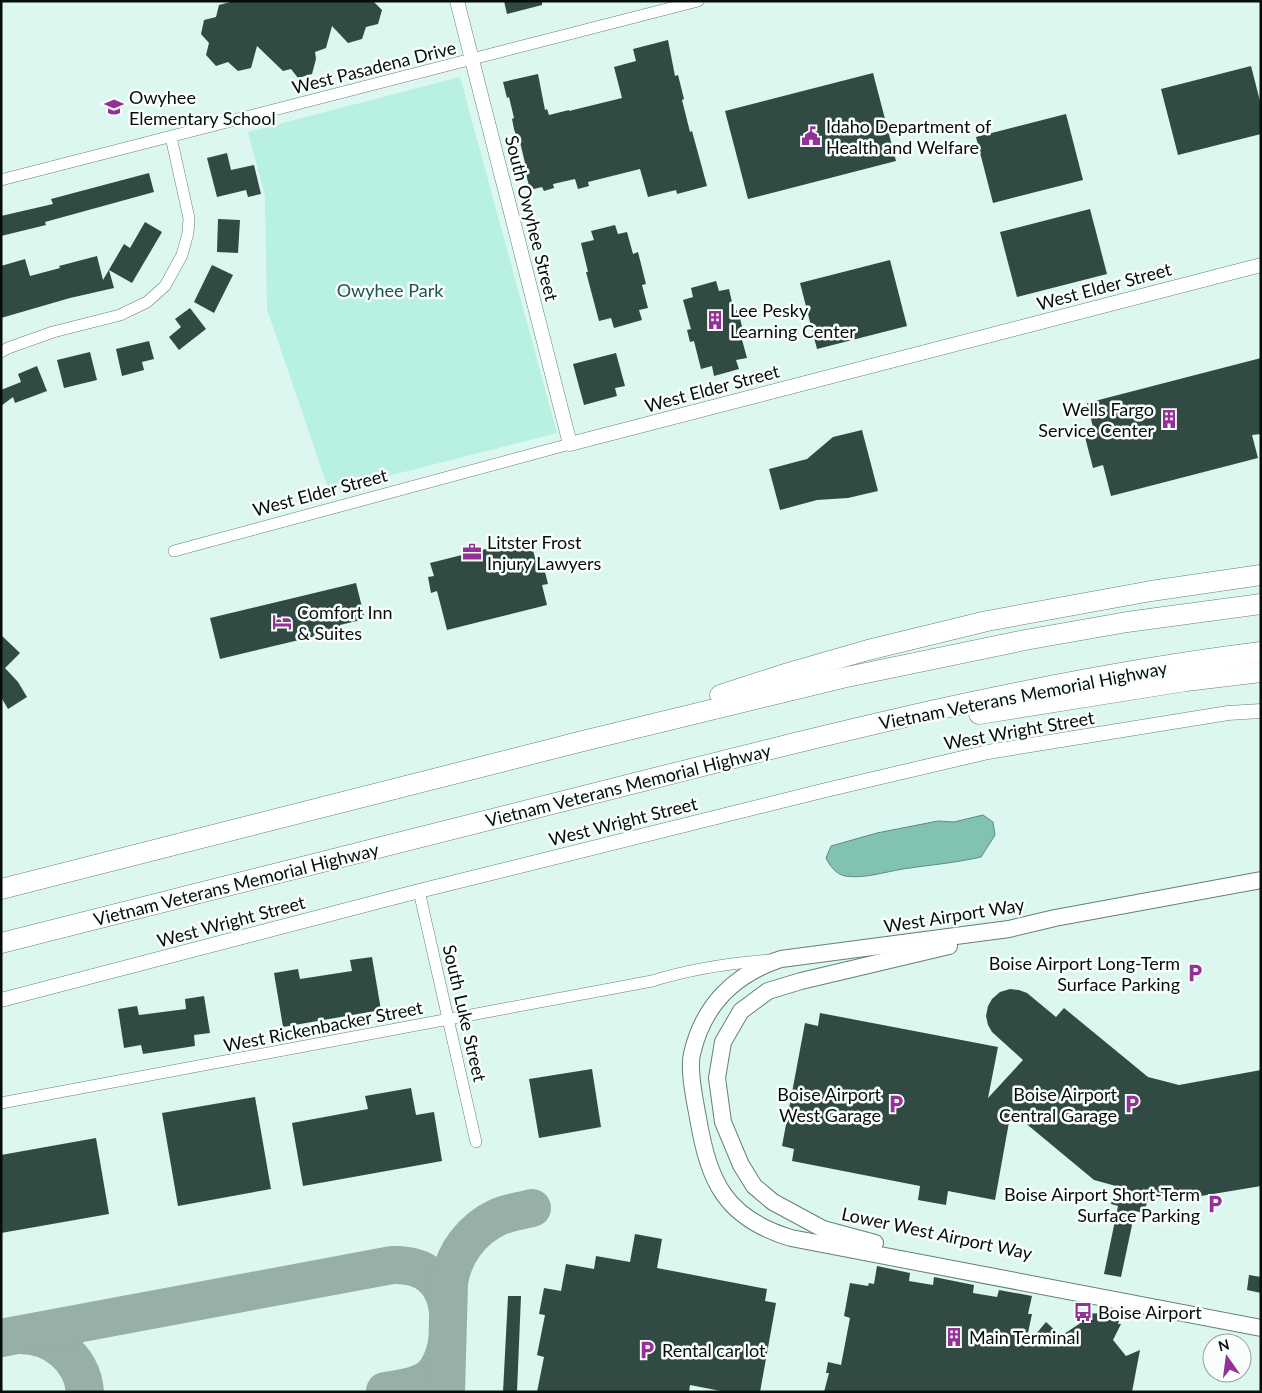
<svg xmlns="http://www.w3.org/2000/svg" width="1262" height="1393" font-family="Lato,sans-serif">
  <rect width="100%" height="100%" fill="#dbf7ef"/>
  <polygon fill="#b8f0e1" points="460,77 557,433 329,491 267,309 265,196 248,132"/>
  <path fill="#82c2b2" stroke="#5c8c80" d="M983,815L993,822L995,835L981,857C955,863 929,865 903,869C884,872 864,879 845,876C836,874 830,866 826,858L831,846L877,833L938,821L954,822Z"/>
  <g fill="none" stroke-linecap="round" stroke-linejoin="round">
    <g stroke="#98aea8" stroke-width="38">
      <path d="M20,1335C53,1335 82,1358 85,1392"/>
      <path d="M1,1338L392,1265C424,1264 444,1279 448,1311"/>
      <path d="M385,1391C421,1386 439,1383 447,1343"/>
      <path d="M446,1392L449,1283C453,1254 472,1229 498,1217C509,1212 521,1211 532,1208"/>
    </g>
  </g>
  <g fill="#324a44">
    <polygon points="234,1 373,1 382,10 378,24 366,27 362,39 348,43 332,26 326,48 315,52 316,59 312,74 298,78 291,69 283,71 257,46 251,68 238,71 228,62 216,66 206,55 209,43 201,34 204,20 216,17 219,5"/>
    <polygon points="504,1 542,1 542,5 507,14"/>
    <polygon points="668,40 675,76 678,75 684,99 682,100 690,132 692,131 707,186 677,194 676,190 648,197 640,169 588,182 589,186 578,189 575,179 553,184 554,188 544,191 542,187 530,190 526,174 528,174 526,167 520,142 518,142 514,129 512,119 514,118 509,97 507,98 503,82 538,74 545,110 547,109 549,115 569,110 569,111 622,98 614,67 636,61 633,49"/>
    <polygon points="1251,66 1261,105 1261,134 1178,155 1161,89"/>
    <polygon points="873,73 896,161 748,199 725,111"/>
    <polygon points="1066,114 1083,180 993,203 976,137"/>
    <polygon points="227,153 231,170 254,165 261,194 248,197 246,190 217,197 207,158"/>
    <polygon points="149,173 154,192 45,222 46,225 1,236 1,216 53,204 51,199"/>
    <polygon points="1090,209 1107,274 1017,297 1000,232"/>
    <polygon points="218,219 240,220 238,253 217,252"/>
    <polygon points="145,222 162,232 132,283 109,270 114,288 70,298 1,318 1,266 25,259 30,276 60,268 59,266 97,256 103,280 124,244 130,248"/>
    <polygon points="615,225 618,234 627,232 633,254 638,252 646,284 642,285 648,308 639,310 642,320 614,328 611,318 599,321 586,272 588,272 581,243 594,240 591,231"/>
    <polygon points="890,260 907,326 817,349 800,283"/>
    <polygon points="212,265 233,275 214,313 194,302"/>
    <polygon points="716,281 719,291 729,289 734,311 738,310 744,335 741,336 747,358 736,360 739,369 714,376 712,366 701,369 694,341 690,342 687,330 691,329 683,300 693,297 691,288"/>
    <polygon points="190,308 206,329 179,350 169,337 181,327 175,319"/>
    <polygon points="149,341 154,359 142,362 144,370 122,376 116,349"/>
    <polygon points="90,352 97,380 64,388 57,360"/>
    <polygon points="616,353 625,386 615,388 617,396 584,405 573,364"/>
    <polygon points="1261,358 1261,434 1252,435 1258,458 1111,496 1103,465 1093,468 1085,437 1095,435 1087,403"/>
    <polygon points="37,366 47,391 15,403 13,397 1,406 1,390 21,382 18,374"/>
    <polygon points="862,430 878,491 848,498 817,500 780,510 769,469 807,459 833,437"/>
    <polygon points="530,538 538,570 544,568 548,584 542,585 547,605 447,630 437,591 431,593 428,577 434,576 430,563"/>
    <polygon points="356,583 365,619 340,625 341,630 220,659 210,618"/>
    <polygon points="1,635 20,653 5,668 18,682 27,697 8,709 1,697"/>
    <polygon points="372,957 381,1010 283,1027 274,973 298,969 300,979 352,971 350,960"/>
    <polygon points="1010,989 1019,990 1027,993 1056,1017 1064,1008 1148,1077 1179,1085 1261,1070 1261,1186 1171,1201 1149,1195 1144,1213 1135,1211 1121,1277 1104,1274 1118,1206 1111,1204 1116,1186 1094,1180 1011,1111 995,1200 948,1191 946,1205 918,1200 920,1186 792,1161 794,1149 782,1146 805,1023 818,1026 820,1013 998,1047 988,1098 1023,1060 992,1032 988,1025 986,1016 988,1006 992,999 1000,992"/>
    <polygon points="204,996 210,1033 194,1035 195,1046 143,1054 141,1045 124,1048 118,1009 137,1006 139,1015 186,1009 185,999"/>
    <polygon points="592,1069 601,1127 539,1138 529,1079"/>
    <polygon points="411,1088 416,1115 434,1112 442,1161 303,1186 292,1123 368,1109 365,1096"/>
    <polygon points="255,1097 271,1189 178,1206 162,1113"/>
    <polygon points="96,1138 109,1214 1,1233 1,1155"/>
    <polygon points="635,1234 662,1239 657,1268 767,1289 765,1301 776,1303 760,1392 726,1392 690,1385 689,1392 537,1392 544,1357 537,1355 545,1315 539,1314 544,1288 561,1291 566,1264 594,1269 596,1256 630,1262"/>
    <polygon points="877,1266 910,1273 909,1281 933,1285 934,1277 974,1285 973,1293 997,1297 999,1290 1032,1296 1028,1314 1032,1314 1025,1347 1046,1322 1061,1336 1082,1322 1080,1316 1084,1316 1084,1314 1102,1313 1119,1321 1118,1324 1121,1324 1113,1340 1126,1356 1140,1350 1132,1392 824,1392 829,1373 826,1373 828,1362 841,1365 850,1318 844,1316 850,1283 868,1286 869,1283 874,1284"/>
    <polygon points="1249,1275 1261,1277 1261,1293 1247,1290"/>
    <polygon points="508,1296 521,1296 517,1392 503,1392"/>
  </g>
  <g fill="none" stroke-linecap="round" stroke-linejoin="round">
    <g stroke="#667f79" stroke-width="12">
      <g id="minor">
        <polyline points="1,180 698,1"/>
        <polyline points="1,352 8,348 53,332 120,315 147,302 165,286 182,255 188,233 189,218 171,137"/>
        <polyline points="174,551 570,444"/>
        <polyline points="419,891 476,1142"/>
        <path d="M1,1103L652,981C691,969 730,963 771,960"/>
      </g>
    </g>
    <g stroke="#667f79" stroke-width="15">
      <g id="tertiary">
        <polyline points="457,1 570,444 1261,265"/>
        <polyline points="1,1000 419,891 826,790 988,752 1228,713 1261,711"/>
      </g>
    </g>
    <g stroke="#667f79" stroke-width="18">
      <g id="secondary">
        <path d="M1261,880L1055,918L1009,929L781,959C735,974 703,1005 692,1054C688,1070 695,1101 698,1118C709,1182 725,1218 791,1238L1261,1328"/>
        <polyline points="875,1243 823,1229 773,1202 754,1186 741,1165 723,1122 717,1078 723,1042 741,1011 768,991 801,981 949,946"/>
      </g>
    </g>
    <g stroke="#667f79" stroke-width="21">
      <g id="motorway">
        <polyline points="720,695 788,673 868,650 987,621 1151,591 1261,575"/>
        <polyline points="979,714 1186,681 1261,672"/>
        <polyline points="1,889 587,740 842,678 1025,640 1127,622 1261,604"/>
        <path d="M1,943C222,888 442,831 663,776C860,726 1059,677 1261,652"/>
      </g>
    </g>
    <use href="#minor" stroke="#fff" stroke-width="11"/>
    <use href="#tertiary" stroke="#fff" stroke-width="14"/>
    <use href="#secondary" stroke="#fff" stroke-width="16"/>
    <use href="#motorway" stroke="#fff" stroke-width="20"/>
  </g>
  <defs>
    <g id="school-bare" transform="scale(1.5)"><path d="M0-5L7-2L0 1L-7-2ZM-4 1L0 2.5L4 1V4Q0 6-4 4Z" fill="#943096" stroke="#f9fefc" stroke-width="2.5" paint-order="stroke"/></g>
    <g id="civic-bare" transform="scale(1.5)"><path d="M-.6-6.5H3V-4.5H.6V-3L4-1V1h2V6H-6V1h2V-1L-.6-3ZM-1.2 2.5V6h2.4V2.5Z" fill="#943096" stroke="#f9fefc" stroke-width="2.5" paint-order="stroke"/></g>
    <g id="building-bare" transform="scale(1.5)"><path d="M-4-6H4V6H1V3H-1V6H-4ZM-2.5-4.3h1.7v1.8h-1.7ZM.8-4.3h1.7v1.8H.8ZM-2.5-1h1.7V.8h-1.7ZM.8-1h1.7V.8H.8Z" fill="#943096" stroke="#f9fefc" stroke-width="2.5" paint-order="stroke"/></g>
    <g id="office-bare" transform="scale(1.5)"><path d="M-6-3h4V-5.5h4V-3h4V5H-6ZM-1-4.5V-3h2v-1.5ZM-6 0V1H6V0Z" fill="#943096" stroke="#f9fefc" stroke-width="2.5" paint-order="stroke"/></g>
    <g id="hotel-bare" transform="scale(1.5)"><path d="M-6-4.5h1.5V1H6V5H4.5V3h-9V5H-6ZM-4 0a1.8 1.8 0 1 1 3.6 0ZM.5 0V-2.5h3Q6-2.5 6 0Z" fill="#943096" stroke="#f9fefc" stroke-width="2.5" paint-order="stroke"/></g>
    <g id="parking-bare" transform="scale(1.5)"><path d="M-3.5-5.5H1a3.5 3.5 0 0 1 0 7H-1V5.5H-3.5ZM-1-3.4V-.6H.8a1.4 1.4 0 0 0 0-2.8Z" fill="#943096" stroke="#f9fefc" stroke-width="2.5" paint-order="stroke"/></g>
    <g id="bus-bare" transform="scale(1.5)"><path d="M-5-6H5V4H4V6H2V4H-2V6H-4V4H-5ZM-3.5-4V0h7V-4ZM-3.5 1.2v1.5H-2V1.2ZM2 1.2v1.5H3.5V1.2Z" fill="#943096" stroke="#f9fefc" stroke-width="2.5" paint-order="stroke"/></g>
  </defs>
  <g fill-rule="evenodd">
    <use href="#school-bare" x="114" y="107"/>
    <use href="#civic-bare" x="811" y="136"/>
    <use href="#building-bare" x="715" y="320"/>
    <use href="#building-bare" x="1169" y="419"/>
    <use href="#office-bare" x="472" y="552"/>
    <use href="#hotel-bare" x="282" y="622"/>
    <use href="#parking-bare" x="1195" y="973"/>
    <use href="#parking-bare" x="896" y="1104"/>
    <use href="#parking-bare" x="1132" y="1104"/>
    <use href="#parking-bare" x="1215" y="1204"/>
    <use href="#bus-bare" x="1083" y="1312"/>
    <use href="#building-bare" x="954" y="1337"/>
    <use href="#parking-bare" x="647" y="1350"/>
  </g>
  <g text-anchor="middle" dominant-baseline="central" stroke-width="5" stroke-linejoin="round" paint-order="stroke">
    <g font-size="18" fill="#050e0c" stroke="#f9fefc">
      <text transform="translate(374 67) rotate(-14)">West Pasadena Drive</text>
      <text transform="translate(532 218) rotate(76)">South Owyhee Street</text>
      <text transform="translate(1104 286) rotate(-15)">West Elder Street</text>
      <text transform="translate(712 388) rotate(-15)">West Elder Street</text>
      <text transform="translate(320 492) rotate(-15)">West Elder Street</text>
      <text transform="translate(1023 695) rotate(-11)">Vietnam Veterans Memorial Highway</text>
      <text transform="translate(1019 730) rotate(-10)">West Wright Street</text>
      <text transform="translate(628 785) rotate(-14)">Vietnam Veterans Memorial Highway</text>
      <text transform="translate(623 821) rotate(-14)">West Wright Street</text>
      <text transform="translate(236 884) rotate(-14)">Vietnam Veterans Memorial Highway</text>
      <text transform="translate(954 915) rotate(-9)">West Airport Way</text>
      <text transform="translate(231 921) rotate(-15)">West Wright Street</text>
      <text transform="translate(465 1013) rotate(77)">South Luke Street</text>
      <text transform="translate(323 1026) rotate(-11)">West Rickenbacker Street</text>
      <text transform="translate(937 1233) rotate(12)">Lower West Airport Way</text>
    </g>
    <g font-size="18" fill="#050e0c" stroke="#f9fefc" text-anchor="start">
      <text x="129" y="97">Owyhee<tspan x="129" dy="21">Elementary School</tspan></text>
      <text x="826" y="126">Idaho Department of<tspan x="826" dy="21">Health and Welfare</tspan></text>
      <text x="730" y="310">Lee Pesky<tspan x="730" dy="21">Learning Center</tspan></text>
      <text x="1154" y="409" text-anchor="end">Wells Fargo<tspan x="1154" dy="21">Service Center</tspan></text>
      <text x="487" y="542">Litster Frost<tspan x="487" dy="21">Injury Lawyers</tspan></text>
      <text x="297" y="612">Comfort Inn<tspan x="297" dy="21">&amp; Suites</tspan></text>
      <text x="1180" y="963" text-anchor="end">Boise Airport Long-Term<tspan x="1180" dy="21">Surface Parking</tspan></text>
      <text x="881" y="1094" text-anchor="end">Boise Airport<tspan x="881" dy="21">West Garage</tspan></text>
      <text x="1117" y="1094" text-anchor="end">Boise Airport<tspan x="1117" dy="21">Central Garage</tspan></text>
      <text x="1200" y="1194" text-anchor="end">Boise Airport Short-Term<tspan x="1200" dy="21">Surface Parking</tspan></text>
      <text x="1098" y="1312">Boise Airport</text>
      <text x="969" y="1337">Main Terminal</text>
      <text x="662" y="1350">Rental car lot</text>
    </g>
    <g font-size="18" fill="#20554a" stroke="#f9fefc">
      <text x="390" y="290">Owyhee Park</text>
    </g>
  </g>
  <rect width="1262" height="1393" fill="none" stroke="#050e0c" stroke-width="5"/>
  <g transform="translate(1227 1358) rotate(346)"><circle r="24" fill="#f9fefc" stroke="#979e9c"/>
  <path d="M0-4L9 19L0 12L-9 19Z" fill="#943096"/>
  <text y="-8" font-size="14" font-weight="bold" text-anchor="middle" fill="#050e0c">N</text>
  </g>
</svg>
